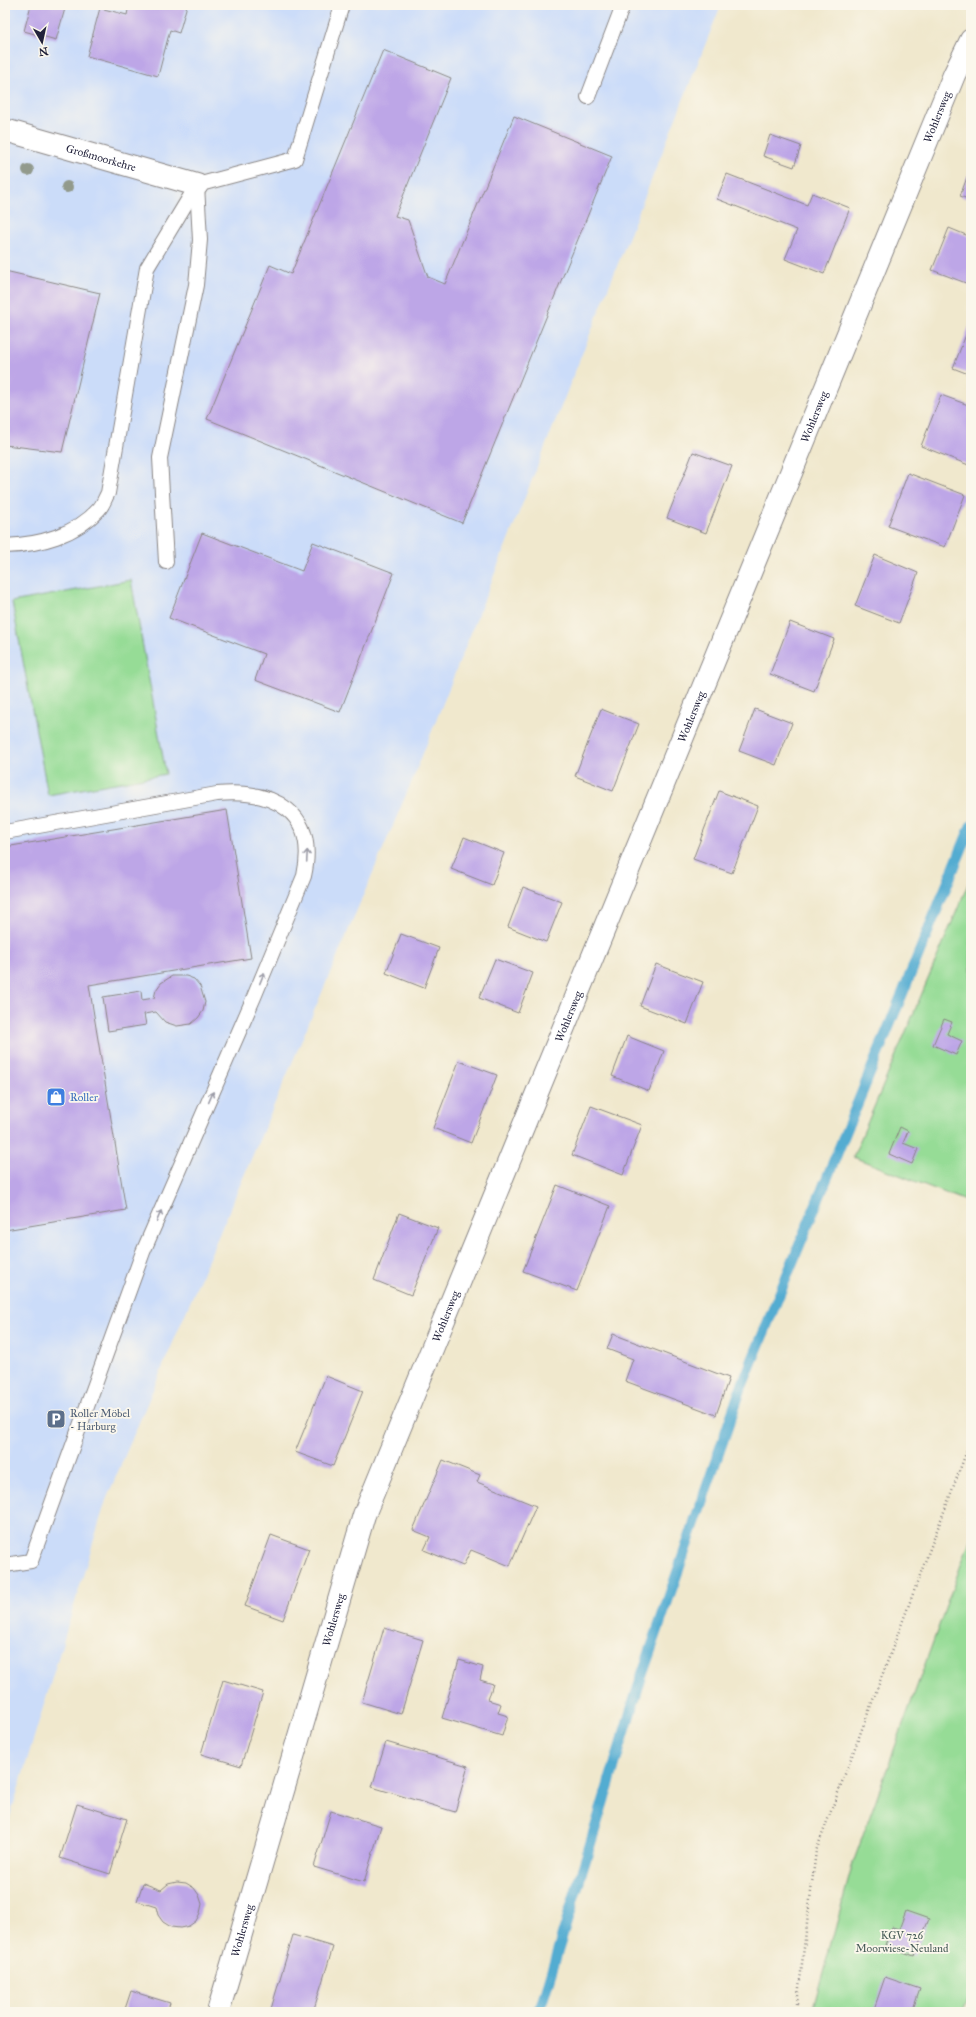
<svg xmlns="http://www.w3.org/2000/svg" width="976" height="2017" font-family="'IM FELL Great Primer',serif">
  <rect width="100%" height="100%" fill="#fbf7ec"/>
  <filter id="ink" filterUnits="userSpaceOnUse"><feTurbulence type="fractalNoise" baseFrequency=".025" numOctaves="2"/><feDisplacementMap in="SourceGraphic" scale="8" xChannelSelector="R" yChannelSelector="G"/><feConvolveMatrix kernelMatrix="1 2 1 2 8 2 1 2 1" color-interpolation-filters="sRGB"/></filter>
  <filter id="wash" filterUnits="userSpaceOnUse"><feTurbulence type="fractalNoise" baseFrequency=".012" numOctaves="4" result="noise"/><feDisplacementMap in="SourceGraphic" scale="16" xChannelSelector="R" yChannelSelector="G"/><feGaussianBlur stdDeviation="0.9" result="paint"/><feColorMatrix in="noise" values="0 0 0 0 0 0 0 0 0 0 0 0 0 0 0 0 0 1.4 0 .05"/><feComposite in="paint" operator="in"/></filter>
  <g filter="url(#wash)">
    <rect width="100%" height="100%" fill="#f0e8cd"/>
    <polygon fill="#cbdcf9" points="5,5 721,5 414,776 106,1500 5,1833"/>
    <g fill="#96dc96" stroke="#5c7f68">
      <polygon points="131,580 166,774 48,795 12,602"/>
      <polygon points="971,877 971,1203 853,1157"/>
      <polygon points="971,1537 971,1992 963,2012 812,2012 853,1863"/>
    </g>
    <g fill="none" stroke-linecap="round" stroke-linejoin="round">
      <polyline stroke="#53acd1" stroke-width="11" points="539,2012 642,1675 741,1388 971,826"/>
    </g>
    <g id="blocks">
      <g fill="#bda6e7">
        <polygon points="31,5 66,5 56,40 24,31"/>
        <polygon points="129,5 187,5 179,33 170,30 158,76 87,56 100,8 127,15"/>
        <polygon points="383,50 451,78 395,216 408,220 428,277 445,284 514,116 612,156 462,523 207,419 270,265 291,274"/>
        <polygon points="770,135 801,146 794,167 763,156"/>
        <polygon points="971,167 971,200 960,196"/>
        <polygon points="727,174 807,205 812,193 850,208 824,274 785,259 797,230 717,199"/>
        <polygon points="949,228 971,237 971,285 932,270"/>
        <polygon points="5,271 100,293 62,452 5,445"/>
        <polygon points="971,322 971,375 953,368"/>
        <polygon points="941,395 971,406 971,466 921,446"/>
        <polygon points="693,452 732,466 706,533 667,518"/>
        <polygon points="908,473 965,495 945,547 888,526"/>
        <polygon points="202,533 302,571 313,542 394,573 340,712 255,680 264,654 169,618"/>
        <polygon points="875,555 918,573 899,623 855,606"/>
        <polygon points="790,622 834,639 814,691 770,674"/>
        <polygon points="601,709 639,724 613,791 575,776"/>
        <polygon points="755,709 792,723 776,765 739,751"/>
        <polygon points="719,791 758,806 732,873 693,859"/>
        <polygon points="227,810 251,958 89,985 126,1210 5,1230 5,847"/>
        <polygon points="464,837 504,853 492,885 451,869"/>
        <polygon points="523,887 562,902 546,942 508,927"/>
        <polygon points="401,934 439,948 424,988 386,973"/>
        <polygon points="495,959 533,973 518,1013 479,998"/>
        <polygon points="656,964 703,982 687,1024 640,1006"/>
        <polygon points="172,976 186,976 194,979 200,986 205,1002 203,1011 198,1018 191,1024 177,1026 165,1022 156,1012 144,1014 146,1025 108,1031 103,997 141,991 142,1000 154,998 156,990 161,983"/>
        <polygon points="944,1019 952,1022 947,1034 962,1041 956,1055 933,1045"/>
        <polygon points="627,1036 664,1051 649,1091 612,1076"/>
        <polygon points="459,1061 497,1075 471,1143 433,1128"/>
        <polygon points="591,1106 642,1125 623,1175 572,1155"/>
        <polygon points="900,1127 908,1131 903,1143 918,1149 912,1164 889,1154"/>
        <polygon points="557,1185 610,1206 577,1291 523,1271"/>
        <polygon points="399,1213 438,1228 411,1295 374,1280"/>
        <polygon points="613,1334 729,1378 716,1415 625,1381 633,1359 607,1349"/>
        <polygon points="326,1376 363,1391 333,1466 295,1452"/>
        <polygon points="443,1460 480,1475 477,1482 536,1506 510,1566 471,1550 463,1566 424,1550 430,1537 413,1530"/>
        <polygon points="271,1535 309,1549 283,1620 245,1606"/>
        <polygon points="384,1628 423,1640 401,1714 362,1702"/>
        <polygon points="459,1660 483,1667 480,1680 493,1684 488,1700 501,1704 498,1713 508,1716 502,1736 442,1718"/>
        <polygon points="223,1680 263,1692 241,1766 201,1754"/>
        <polygon points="386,1742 468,1766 455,1812 372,1787"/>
        <polygon points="77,1804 127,1819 110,1874 60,1858"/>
        <polygon points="331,1811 381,1826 364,1882 314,1867"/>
        <polygon points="177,1882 186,1883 194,1888 199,1895 202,1904 200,1913 196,1921 189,1926 180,1928 171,1927 163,1922 158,1915 156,1907 137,1901 143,1883 161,1890 168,1884"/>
        <polygon points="906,1911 929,1919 914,1956 885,1945 892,1927 899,1929"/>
        <polygon points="293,1935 333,1947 313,2012 281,2012 271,2009"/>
        <polygon points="885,1977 920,1989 912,2012 873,2012"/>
        <polygon points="131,1991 170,2003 167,2012 124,2012"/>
      </g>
    </g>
  </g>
  <g filter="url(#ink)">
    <use href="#blocks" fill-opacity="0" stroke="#898584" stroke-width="1"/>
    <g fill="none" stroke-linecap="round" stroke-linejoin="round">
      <g stroke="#898584" stroke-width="16">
        <g id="service">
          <polyline points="588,97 623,5"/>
          <path d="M5,546C39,545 76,535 99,509C103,505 105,498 108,493L147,268L197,185L295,159L342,5"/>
          <polyline points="166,562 160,458 196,285 200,240 197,185"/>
          <path d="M5,832L217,794C275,789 318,813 304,876L254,997L143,1252L31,1561L5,1565"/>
        </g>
      </g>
      <g stroke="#898584" stroke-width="24">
        <g id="minor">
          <path id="s1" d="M5,130L197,185"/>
          <path id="s2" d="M218,2012L364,1515L954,75L971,40"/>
        </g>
      </g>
      <polyline stroke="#898584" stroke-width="2.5" stroke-dasharray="1 3" stroke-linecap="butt" points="796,2012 816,1851 971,1440"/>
      <use href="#service" stroke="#fff" stroke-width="14"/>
      <use href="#minor" stroke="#fff" stroke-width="22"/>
    </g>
    <g fill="#929a8c">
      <circle cx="28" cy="170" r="6"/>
      <circle cx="67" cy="187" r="6"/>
    </g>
    <defs><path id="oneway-shaft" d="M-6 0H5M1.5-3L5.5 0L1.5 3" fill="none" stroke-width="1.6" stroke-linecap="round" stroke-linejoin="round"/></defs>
    <g stroke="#9c9ca7">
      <use href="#oneway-shaft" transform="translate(307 856) rotate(-87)"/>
      <use href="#oneway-shaft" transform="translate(262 978) rotate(-68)"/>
      <use href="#oneway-shaft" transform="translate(211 1097) rotate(-67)"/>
      <use href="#oneway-shaft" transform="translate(159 1216) rotate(-67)"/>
    </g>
  </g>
  <defs>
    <g id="shop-square" transform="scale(1)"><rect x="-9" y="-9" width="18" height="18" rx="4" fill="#3f7fe0" stroke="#fbf7ec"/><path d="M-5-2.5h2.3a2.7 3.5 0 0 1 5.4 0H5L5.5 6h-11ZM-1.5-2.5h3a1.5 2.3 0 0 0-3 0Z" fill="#fff"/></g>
    <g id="parking-square" transform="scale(1)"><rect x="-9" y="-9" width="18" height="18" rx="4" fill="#5c6f8a" stroke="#fbf7ec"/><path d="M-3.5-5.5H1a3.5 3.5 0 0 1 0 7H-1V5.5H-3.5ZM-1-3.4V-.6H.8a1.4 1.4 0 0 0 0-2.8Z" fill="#fff"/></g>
  </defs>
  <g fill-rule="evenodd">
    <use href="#shop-square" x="56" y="1097"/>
    <use href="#parking-square" x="56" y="1419"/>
  </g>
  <g text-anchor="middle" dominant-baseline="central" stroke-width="3.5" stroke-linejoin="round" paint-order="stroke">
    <g font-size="11" fill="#22223b" stroke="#fbf7ec">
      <text stroke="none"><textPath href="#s2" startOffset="2029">Wohlersweg</textPath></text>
      <text stroke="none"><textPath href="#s1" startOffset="100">Großmoorkehre</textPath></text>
      <text stroke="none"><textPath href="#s2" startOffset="1705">Wohlersweg</textPath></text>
      <text stroke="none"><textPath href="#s2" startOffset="1381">Wohlersweg</textPath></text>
      <text stroke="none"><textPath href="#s2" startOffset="1057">Wohlersweg</textPath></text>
      <text stroke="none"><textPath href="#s2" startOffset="733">Wohlersweg</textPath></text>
      <text stroke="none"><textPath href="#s2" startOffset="409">Wohlersweg</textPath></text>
      <text stroke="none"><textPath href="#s2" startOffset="85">Wohlersweg</textPath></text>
    </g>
    <g font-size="11" fill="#366cbe" stroke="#fbf7ec" text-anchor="start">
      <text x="70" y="1097">Roller</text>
    </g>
    <g font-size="11" fill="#4e5e75" stroke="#fbf7ec" text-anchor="start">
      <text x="70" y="1413">Roller Möbel<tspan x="70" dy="13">- Harburg</tspan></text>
    </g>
    <g font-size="11" fill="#455a56" stroke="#fbf7ec">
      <text x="902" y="1935">KGV 726<tspan x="902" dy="13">Moorwiese-Neuland</tspan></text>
    </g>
  </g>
  <rect width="976" height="2017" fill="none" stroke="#fbf7ec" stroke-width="20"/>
  <g transform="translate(42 42) rotate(171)" stroke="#fbf7ec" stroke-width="3" paint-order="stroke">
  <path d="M0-3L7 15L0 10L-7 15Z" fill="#22223b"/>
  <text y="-6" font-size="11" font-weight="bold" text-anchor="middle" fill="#22223b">N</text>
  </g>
</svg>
